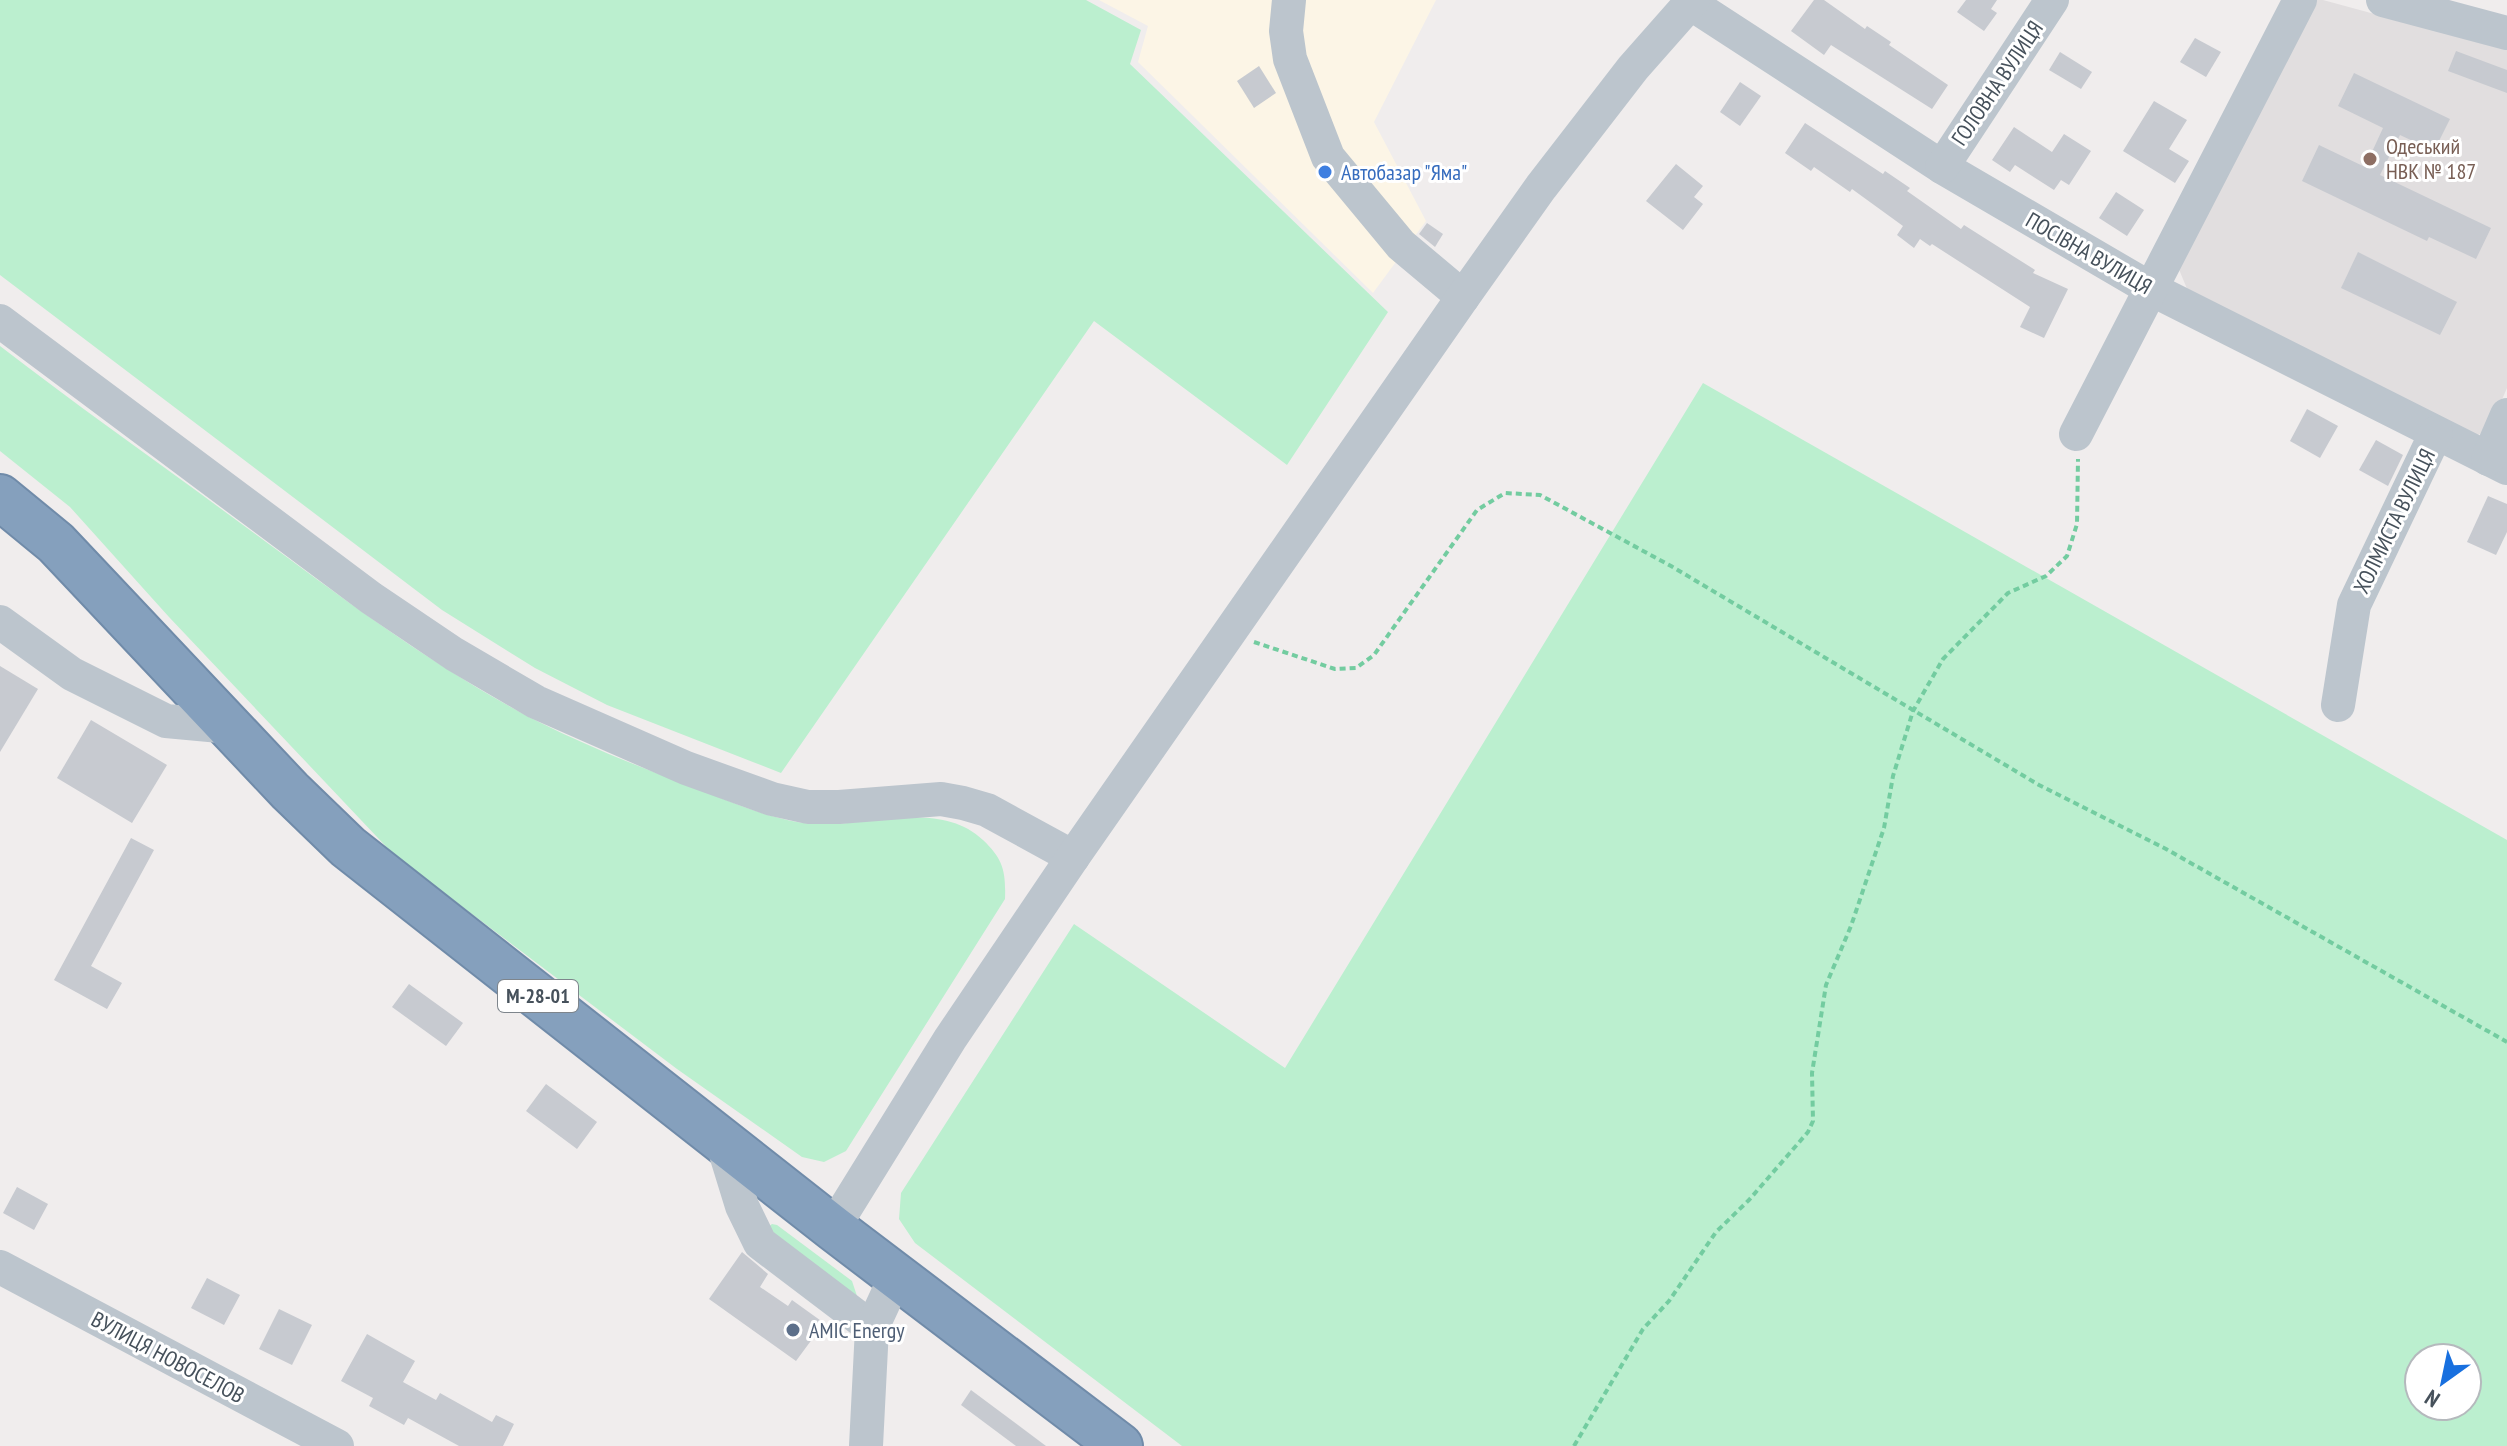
<svg xmlns="http://www.w3.org/2000/svg" width="2507" height="1446" font-family="'PT Sans Narrow',sans-serif">
  <rect width="100%" height="100%" fill="#f0eded"/>
  <polygon fill="#fcf5e6" points="1099,0 1436,0 1374,122 1426,221 1373,293 1138,62 1148,26"/>
  <polygon fill="#e1dedf" points="2313,0 2323,0 2507,50 2507,388 2489,429 2469,440 2190,296 2178,267"/>
  <g fill="#bbefcf" fill-rule="evenodd">
    <polygon points="0,0 1086,0 1141,30 1130,64 1388,312 1287,465 1094,321 781,773 607,705 535,668 442,610 0,275"/>
    <path d="M0,346C75,404 152,458 228,514C328,587 428,665 539,722C585,745 634,765 683,783C720,797 758,815 797,822C856,833 936,795 983,840C1003,859 1006,871 1005,899L846,1151L824,1162L802,1157L677,1069L395,856L169,617L70,507L0,451Z"/>
    <path d="M1703,383L2507,840V1446H1182L915,1243L899,1219L901,1193L1074,924L1285,1068ZM2419,1358H2467V1406H2419Z"/>
    <polygon points="772,1224 777,1225 852,1281 857,1296 770,1236 768,1227"/>
  </g>
  <g fill="#c7cad0">
    <polygon points="1814,0 1824,0 1865,29 1867,26 1891,42 1889,45 1948,85 1932,109 1831,45 1824,55 1791,31"/>
    <polygon points="1966,0 1997,0 1991,9 1997,13 1984,31 1957,12"/>
    <polygon points="2195,38 2221,52 2206,77 2180,62"/>
    <polygon points="2456,51 2507,70 2507,93 2448,71"/>
    <polygon points="2060,52 2092,72 2081,89 2049,70"/>
    <polygon points="1259,66 1276,93 1254,108 1237,81"/>
    <polygon points="2354,73 2450,119 2434,151 2400,135 2380,175 2491,228 2476,259 2429,237 2427,241 2302,181 2319,145 2365,167 2383,128 2338,106"/>
    <polygon points="1740,82 1761,96 1740,126 1720,112"/>
    <polygon points="2154,101 2187,120 2169,149 2189,161 2175,183 2123,151"/>
    <polygon points="1805,123 1883,174 1885,171 1910,188 1907,191 1961,229 1964,225 2035,270 2033,273 2068,289 2044,338 2020,327 2030,307 1932,244 1930,246 1920,239 1914,248 1897,235 1903,226 1852,189 1850,192 1814,167 1811,171 1785,153"/>
    <polygon points="2014,127 2052,152 2064,134 2091,151 2069,185 2061,180 2054,190 2015,165 2010,172 1992,160"/>
    <polygon points="1676,164 1703,186 1694,197 1703,204 1683,230 1646,201"/>
    <polygon points="2116,192 2144,210 2127,236 2099,218"/>
    <polygon points="1427,223 1443,234 1435,247 1419,234"/>
    <polygon points="2358,252 2457,302 2440,335 2341,288"/>
    <polygon points="2307,409 2338,426 2320,458 2290,441"/>
    <polygon points="2376,440 2403,455 2388,486 2359,470"/>
    <polygon points="2488,496 2507,504 2507,532 2496,555 2467,542"/>
    <polygon points="0,666 38,689 0,752"/>
    <polygon points="91,720 167,765 132,823 57,778"/>
    <polygon points="131,838 154,850 91,966 122,983 107,1009 54,980"/>
    <polygon points="409,984 463,1023 446,1046 392,1007"/>
    <polygon points="546,1084 597,1122 577,1149 526,1111"/>
    <polygon points="17,1187 48,1204 34,1230 3,1213"/>
    <polygon points="742,1252 768,1274 760,1287 788,1306 792,1300 824,1323 796,1361 709,1299"/>
    <polygon points="207,1278 240,1295 224,1325 191,1308"/>
    <polygon points="279,1309 312,1325 292,1365 259,1349"/>
    <polygon points="367,1334 415,1361 403,1382 436,1400 440,1393 492,1422 496,1415 514,1424 503,1446 459,1446 408,1418 404,1425 369,1406 373,1398 341,1381"/>
    <polygon points="971,1390 1046,1446 1016,1446 961,1405"/>
  </g>
  <g fill="none" stroke-linecap="round" stroke-linejoin="round">
    <g stroke="#708ba9" stroke-width="48">
      <polyline id="highway" points="0,497 56,543 290,791 348,847 833,1228 1120,1446"/>
    </g>
    <g stroke="#73cca0" stroke-width="4" stroke-dasharray="6 4" stroke-linecap="butt">
      <polyline points="1254,642 1335,669 1356,668 1374,655 1477,510 1505,493 1540,495 1671,566 2039,785 2166,849 2507,1042"/>
      <polyline points="1574,1446 1643,1329 1669,1301 1716,1232 1749,1200 1808,1132 1813,1121 1812,1073 1826,985 1851,926 1884,828 1893,776 1913,711 1943,659 2008,593 2046,576 2067,556 2077,524 2078,459"/>
    </g>
    <g stroke="#bcc5cd" stroke-width="34">
      <polyline points="1289,0 1286,31 1290,59 1328,157 1401,245 1463,297"/>
      <polyline points="2383,0 2507,33"/>
      <polyline points="1690,3 1942,167 2151,289 2507,468"/>
      <polyline points="1942,167 2052,0"/>
      <polyline points="0,321 371,598 454,654 536,702 686,768 772,799 808,807 839,807 941,799 963,803 987,810 1073,857"/>
      <polyline points="2076,434 2300,0"/>
      <polyline points="2488,459 2507,415"/>
      <polyline points="0,622 72,674 166,721 231,727"/>
      <polyline points="2338,705 2354,605 2436,433"/>
      <polyline points="722,1141 742,1206 760,1243 872,1328"/>
      <polyline points="833,1228 950,1039 1073,857 1463,297 1541,187 1633,68 1693,0"/>
      <polyline points="0,1267 337,1446"/>
      <polyline points="866,1446 872,1328 896,1276"/>
    </g>
    <use href="#highway" stroke="#85a0bd" stroke-width="44"/>
  </g>
  <circle fill="#8d6e63" stroke="#fff" stroke-width="3" cx="2370" cy="159" r="8"/>
  <circle fill="#3f7fe0" stroke="#fff" stroke-width="3" cx="1325" cy="172" r="8"/>
  <circle fill="#5c6f8a" stroke="#fff" stroke-width="3" cx="793" cy="1330" r="8"/>
  <g text-anchor="middle" dominant-baseline="central" stroke-width="6" stroke-linejoin="round" paint-order="stroke">
    <rect fill="#fff" stroke="#7e858c" stroke-width="2" x="498" y="980" width="80" height="32" rx="6"/>
    <g font-size="20" font-weight="bold" fill="#46515b">
      <text x="538" y="996">М-28-01</text>
    </g>
    <g font-size="22" fill="#46515b" stroke="#fff">
      <text transform="translate(1997 83) rotate(-56)">ГОЛОВНА ВУЛИЦЯ</text>
      <text transform="translate(2089 253) rotate(30)">ПОСІВНА ВУЛИЦЯ</text>
      <text transform="translate(2394 521) rotate(-64)">ХОЛМИСТА ВУЛИЦЯ</text>
      <text transform="translate(168 1357) rotate(28)">ВУЛИЦЯ НОВОСЕЛОВ</text>
    </g>
    <g font-size="22" fill="#785e54" stroke="#fff" text-anchor="start">
      <text x="2386" y="146">Одеський<tspan x="2386" dy="25">НВК № 187</tspan></text>
    </g>
    <g font-size="22" fill="#366cbe" stroke="#fff" text-anchor="start">
      <text x="1341" y="172">Автобазар "Яма"</text>
    </g>
    <g font-size="22" fill="#4e5e75" stroke="#fff" text-anchor="start">
      <text x="809" y="1330">AMIC Energy</text>
    </g>
  </g>
  <g transform="translate(2443 1382) rotate(213)"><circle r="38" fill="#ffffff" stroke="#b5b9bd" stroke-width="2"/>
  <path d="M0-6L14 30L0 20L-14 30Z" fill="#1870df"/>
  <text y="-12" font-size="22" font-weight="bold" text-anchor="middle" fill="#46515b">N</text>
  </g>
</svg>
